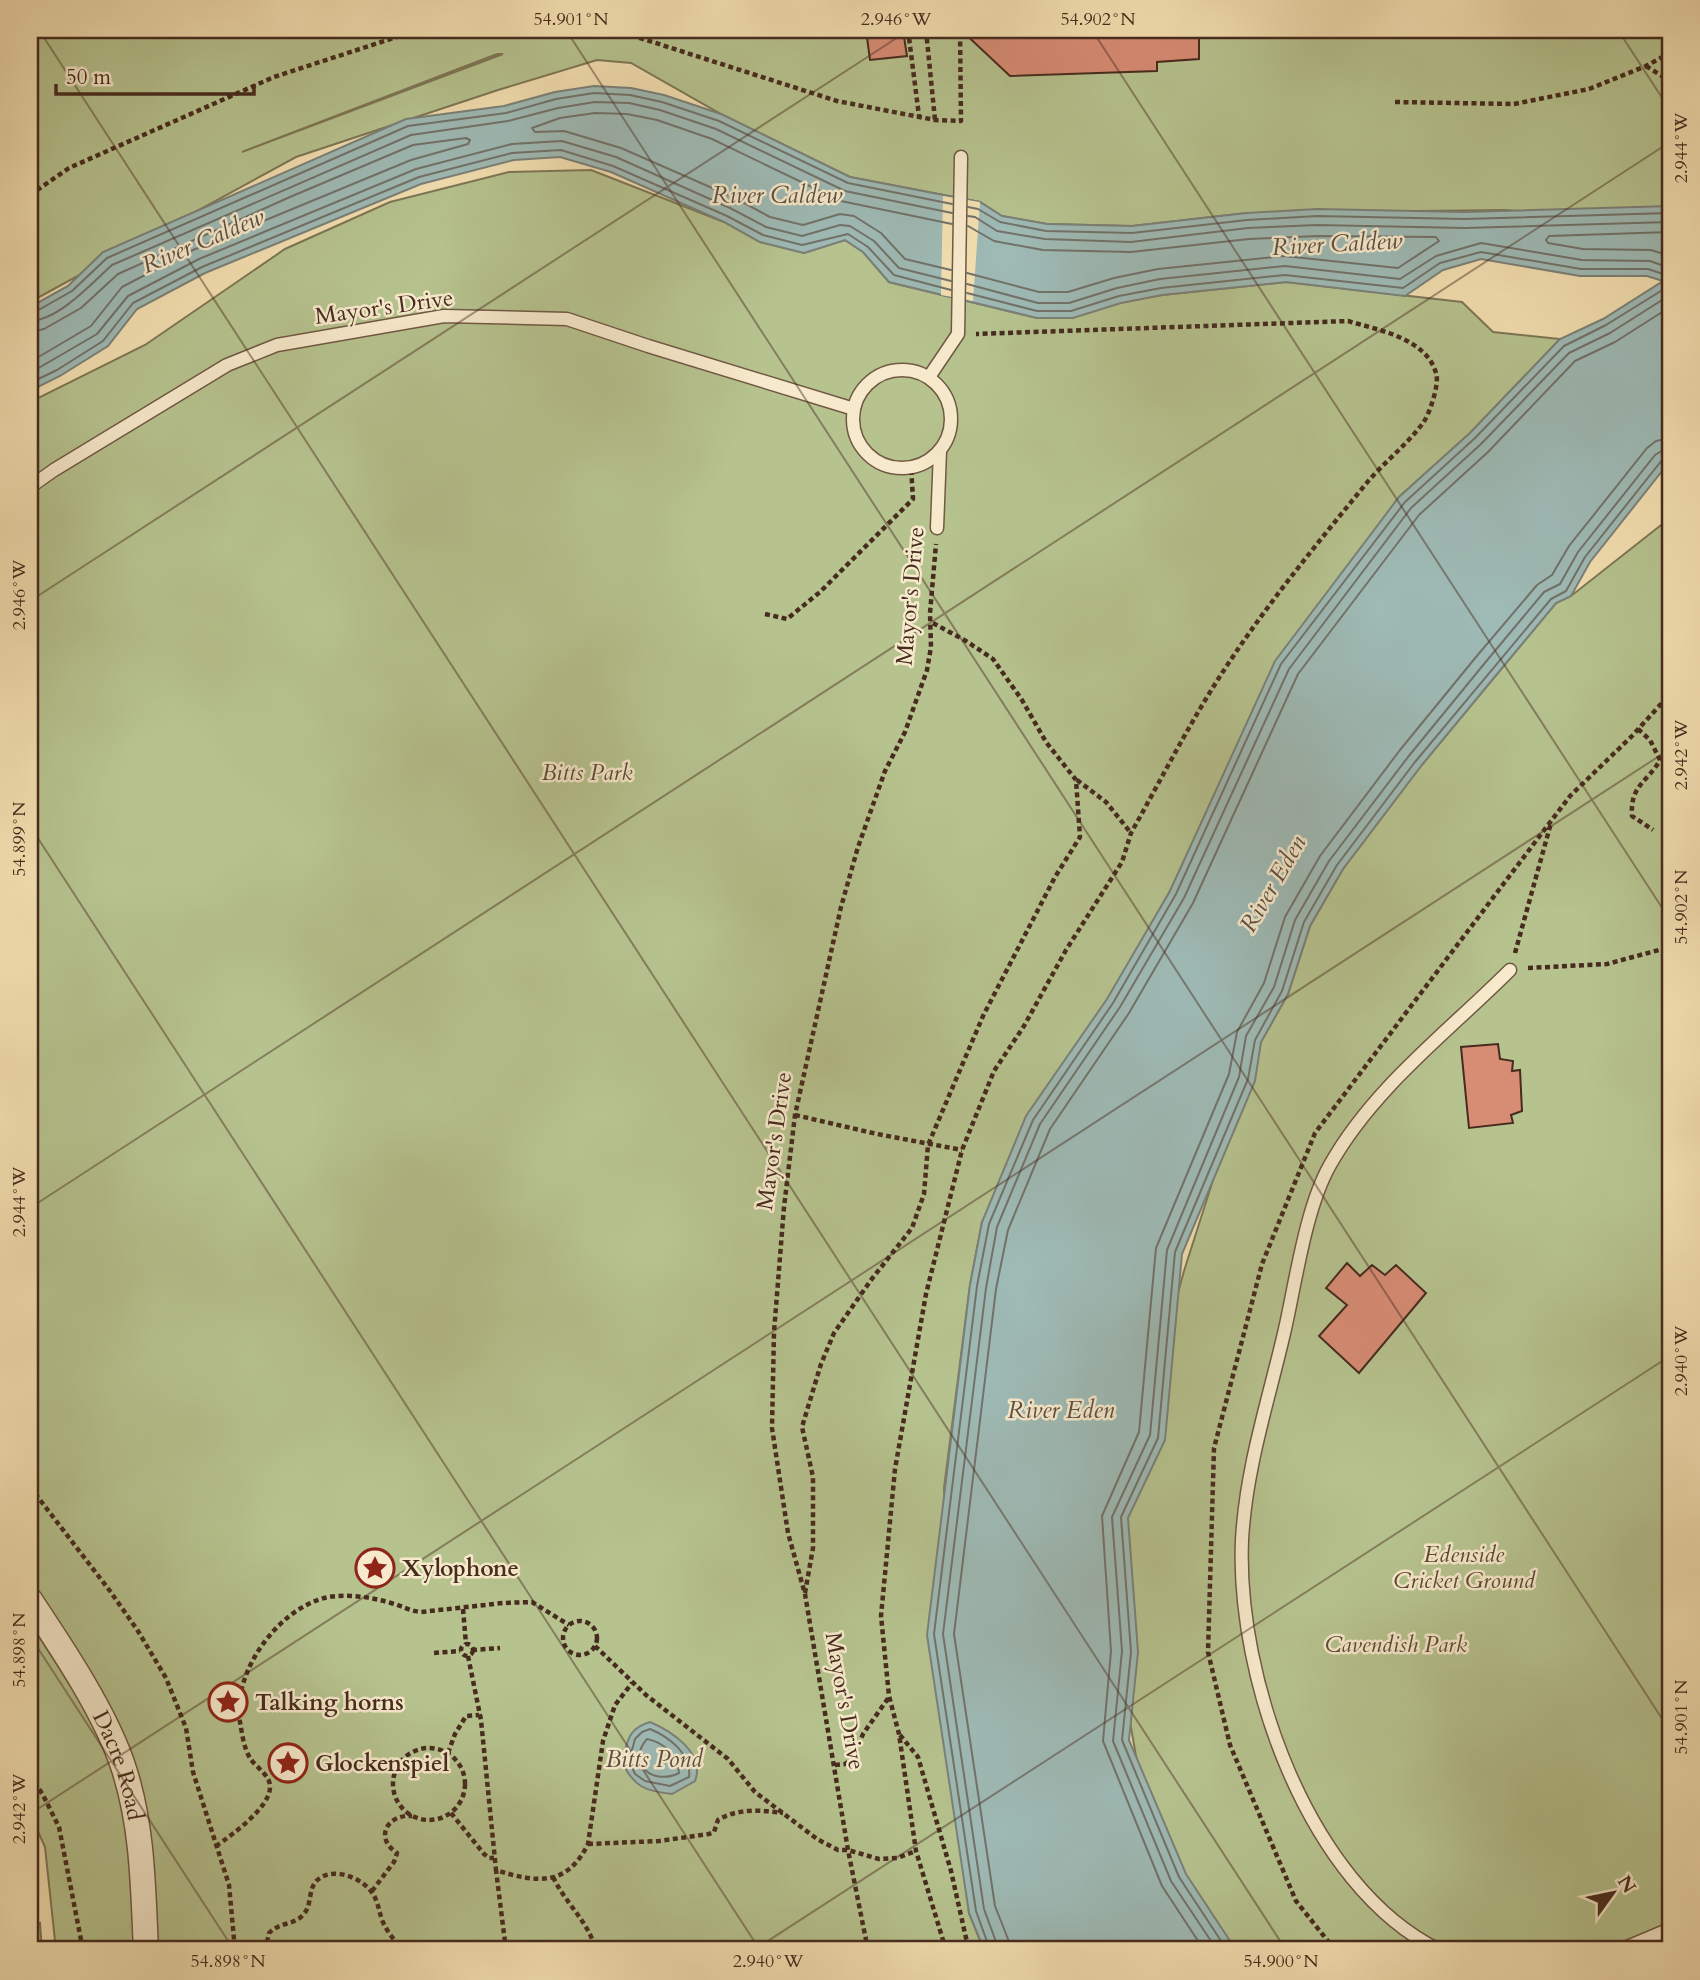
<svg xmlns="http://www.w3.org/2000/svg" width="1700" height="1980" font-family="Cardo,serif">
  <rect width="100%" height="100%" fill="#f3dfb1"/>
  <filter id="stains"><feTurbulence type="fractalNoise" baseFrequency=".00286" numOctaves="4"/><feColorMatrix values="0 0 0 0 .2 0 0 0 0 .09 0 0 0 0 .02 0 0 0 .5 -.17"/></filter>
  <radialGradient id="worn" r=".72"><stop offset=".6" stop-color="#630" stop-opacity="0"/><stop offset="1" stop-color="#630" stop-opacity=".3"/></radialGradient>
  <g fill="#b6c38f" stroke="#7e7756" stroke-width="2" fill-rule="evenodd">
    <path d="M30,30H1670V226L1505,210L1247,213L1132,226L1047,224L1002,216L980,202L850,177L721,114L631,63L597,60L498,90L296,157L30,302ZM497,54H503L242,152Z"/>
    <polygon points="591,170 724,222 760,242 804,253 845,240 863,252 889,282 1037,318 1162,295 1286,282 1462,302 1493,332 1560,339 1470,433 1399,497 1361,549 1210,807 1170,891 982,1222 970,1285 944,1488 969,1913 984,1950 154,1950 150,1863 58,1627 30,1587 30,402 145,345 285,249 390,202 509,172"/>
    <polygon points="1670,518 1670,1950 1221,1950 1145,1806 1118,1655 1120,1545 1152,1388 1184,1271 1236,1108 1261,1042 1288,994 1310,926 1343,869 1421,766 1556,603 1571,596"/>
    <path d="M30,1622C58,1668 94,1714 111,1766C131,1825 131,1889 136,1950H56L45,1847L30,1814Z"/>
    <polygon points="40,1923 42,1950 30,1950 30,1927"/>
  </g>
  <g fill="#9ebab5" stroke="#7b8179" stroke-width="2">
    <polygon points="594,86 631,88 664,95 721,114 850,177 980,202 1002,216 1047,224 1132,226 1247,213 1317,209 1465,212 1670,206 1670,461 1590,562 1571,596 1556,603 1497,674 1421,766 1343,869 1310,926 1288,994 1261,1042 1255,1081 1182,1254 1165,1440 1128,1518 1138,1652 1129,1740 1186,1874 1236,1950 984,1950 969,1913 927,1635 970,1285 982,1222 1026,1116 1107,999 1170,891 1275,661 1399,497 1470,433 1560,339 1603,319 1663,281 1647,276 1580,276 1481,259 1443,270 1405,296 1286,282 1162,295 1121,303 1073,318 1037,318 889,282 863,252 845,240 804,253 760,242 724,222 611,172 560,157 514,160 421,184 205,273 137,309 108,346 60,376 30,391 30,307 68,286 103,252 406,119 504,106 555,92"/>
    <path d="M650,1722C671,1731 706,1753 695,1781L672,1794C645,1791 634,1787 622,1762C628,1741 627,1729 650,1722Z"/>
  </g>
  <polygon fill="#f3dfb1" points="943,196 980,202 973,301 941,295"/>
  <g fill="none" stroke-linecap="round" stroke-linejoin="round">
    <g stroke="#72726a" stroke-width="2">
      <polyline points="968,207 978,209 1000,222 1046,231 1132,233 1247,220 1317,216 1465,219 1670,213"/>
      <polyline points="968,216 975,217 997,231 1045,239 1131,242 1248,228 1317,225 1465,228 1670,222"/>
      <polyline points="1670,232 1549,236 1546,240 1548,243 1583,249 1651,250 1670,256"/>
      <polyline points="951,270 905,259 881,233 854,216 840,214 803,225 770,217 735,198 621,148 564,131 535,132 532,128 560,118 595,113 627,114 657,120 712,139 841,201 952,224"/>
      <polyline points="967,273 1039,292 1068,292 1114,278 1158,269 1284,256 1398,268 1439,241 1436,237 1318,236 1249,239 1131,252 1043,250 994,241 968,226"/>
      <polyline points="967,284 1038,303 1069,303 1117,288 1160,279 1285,266 1400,279 1436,256 1481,243 1582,260 1650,261 1670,268"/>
      <polyline points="967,293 1037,311 1071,311 1119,296 1161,288 1285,275 1403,288 1440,263 1481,252 1581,269 1648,269 1663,274 1668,281 1664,289 1606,325 1564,346 1475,438 1405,502 1281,664 1176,894 1113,1003 1033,1120 989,1224 977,1286 934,1634 976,1911 990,1950"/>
      <polyline points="30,313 35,312 72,291 107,258 408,126 506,113 556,99 594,93 630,95 662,102 719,121 848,183 952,204"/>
      <path d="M30,321C59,320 92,283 112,265L411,135L508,121L558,108L595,102L629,103L660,110L716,129L845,191L952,213"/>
      <polyline points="30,332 44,329 81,308 118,274 290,197 413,145 466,138 470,140 468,144 411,160 193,250 122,287 91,326 30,362"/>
      <polyline points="30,373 97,334 128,296 199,259 416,169 512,144 562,141 616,157 730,208 766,227 802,236 840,225 850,226 874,241 899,268 951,281"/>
      <polyline points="30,383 57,370 103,341 133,303 202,267 419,177 512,153 561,150 613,166 727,216 763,235 802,245 848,234 868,247 894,275 951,290"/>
      <path d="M650,1729C669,1737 692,1754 689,1777L670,1786L645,1781L635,1774L629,1761L635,1739L642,1732Z"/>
      <path d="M647,1739C663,1742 679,1756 679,1773C654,1786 625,1764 647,1739Z"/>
      <polyline points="999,1950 984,1909 943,1634 986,1288 997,1227 1040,1124 1120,1007 1184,898 1289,669 1411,508 1481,444 1569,353 1610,333 1670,295"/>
      <polyline points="1009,1950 1008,1939 995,1906 954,1634 996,1289 1008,1230 1050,1129 1129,1013 1193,903 1298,674 1419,515 1488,452 1575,361 1615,342 1670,307"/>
      <polyline points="1204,1950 1162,1886 1103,1741 1111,1651 1102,1516 1139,1432 1156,1248 1229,1074 1237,1032 1264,983 1285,917 1320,856 1400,750 1476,657 1537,585 1552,575 1569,546 1647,448 1656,441 1670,438"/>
      <polyline points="1217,1950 1171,1881 1113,1741 1122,1651 1112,1517 1150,1435 1167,1250 1239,1077 1246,1036 1274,987 1295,920 1329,861 1408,757 1484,664 1544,592 1560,584 1578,552 1655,455 1663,450 1670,449"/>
      <polyline points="1227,1950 1179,1877 1122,1740 1131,1652 1121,1517 1158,1438 1175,1252 1248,1079 1255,1040 1282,991 1304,922 1337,865 1415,762 1551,599 1566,591 1585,557 1662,460 1670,457"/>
    </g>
  </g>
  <g fill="#d78c74" stroke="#462b1e" stroke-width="2">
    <polygon points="866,30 903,30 907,56 870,60"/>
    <polygon points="961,30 1199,30 1199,59 1157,62 1157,71 1010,76"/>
    <polygon points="1498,1044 1500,1059 1513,1061 1512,1071 1520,1070 1522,1111 1511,1115 1513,1123 1469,1128 1461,1047"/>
    <polygon points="1347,1263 1360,1276 1372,1265 1385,1275 1396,1265 1426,1293 1359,1373 1319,1336 1347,1305 1326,1288"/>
  </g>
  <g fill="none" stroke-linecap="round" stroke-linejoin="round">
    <g stroke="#715843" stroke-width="15">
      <g id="service">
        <circle cx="902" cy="419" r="49"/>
        <polyline points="929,377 958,334 961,157"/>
        <polyline points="30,487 54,470 227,365 277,345 444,316 567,319 648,346 854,409"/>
        <polyline points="937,528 940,451"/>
        <path d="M1439,1950C1308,1886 1236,1677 1242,1540C1246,1467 1269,1399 1285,1329C1296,1280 1306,1207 1330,1165C1373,1088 1448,1032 1510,970"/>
        <polyline points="1620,1950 1670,1929"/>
      </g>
    </g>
    <g stroke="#715843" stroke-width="27">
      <g id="minor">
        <path id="s1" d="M30,1600C62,1648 107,1715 124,1769C143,1828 143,1889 146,1950"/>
      </g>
    </g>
    <g stroke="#462b1e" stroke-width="4.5" stroke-dasharray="5 3.5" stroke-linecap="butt">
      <polyline points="431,30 526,33 556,30"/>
      <polyline points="615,30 837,101 935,120 961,121 960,30"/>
      <polyline points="908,30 919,116"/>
      <polyline points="926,30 935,120"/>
      <polyline points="1646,66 1670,81"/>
      <polyline points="1395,102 1514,104 1589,89 1646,66 1670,53"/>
      <polyline points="30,195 69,168 274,77 418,30"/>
      <polyline points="765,614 787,619 820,592 913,499 911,467"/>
      <path d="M1638,729L1650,740L1660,760C1647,783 1630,785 1632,816L1653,830"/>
      <polyline points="1077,780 1106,802 1131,833"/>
      <polyline points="1515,953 1551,823"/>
      <polyline points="1528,968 1607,964 1670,947"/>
      <polyline points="795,1115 877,1134 962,1150"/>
      <polyline points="30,1487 110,1591 138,1631 166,1678 186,1728 193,1772 229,1885 235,1950"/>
      <polyline points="805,1593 813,1548 813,1477 802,1427 821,1364 834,1333 871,1280 912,1228 924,1194 928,1145 983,1016 1055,877 1080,837 1076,780 1046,742 1022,700 993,659 966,641 931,622"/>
      <polyline points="463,1609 466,1644"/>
      <circle cx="580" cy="1638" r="17"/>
      <circle cx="467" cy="1650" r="6"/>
      <polyline points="595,1646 646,1695 728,1759 755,1792 817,1839 838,1850 848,1850 879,1859 897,1858 916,1851"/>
      <polyline points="472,1650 500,1648"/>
      <polyline points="434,1653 460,1651"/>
      <polyline points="468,1656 481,1720 496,1870"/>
      <polyline points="900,1735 918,1757 951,1871 966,1938 973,1950"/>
      <circle cx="429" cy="1784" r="36"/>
      <polyline points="448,1753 455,1734 466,1716 479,1715"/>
      <polyline points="835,1765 845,1764 853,1759 863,1734 889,1697"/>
      <polyline points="30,1775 43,1795 59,1827 83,1950"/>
      <polyline points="451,1813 484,1854 489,1858 494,1858"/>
      <path d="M588,1844L659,1841L709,1834L714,1832L718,1820C738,1808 761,1810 783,1813"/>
      <path d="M216,1846C232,1835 269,1808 270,1788C271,1775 256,1768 250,1758C244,1748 242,1734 240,1722C231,1670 285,1598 338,1596C356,1595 374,1598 391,1603C402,1606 410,1611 421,1612L503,1603L532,1602L569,1625"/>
      <path d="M553,1877C566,1904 588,1921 596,1950"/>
      <path d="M372,1891L394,1862L397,1853C374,1838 387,1814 412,1816"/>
      <path d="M268,1950L266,1947L269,1933C280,1922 293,1925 302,1916C314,1905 306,1887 320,1878C336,1867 364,1879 373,1894C378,1902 379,1911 382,1920C387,1932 395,1942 405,1950"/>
      <path d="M506,1950L496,1870C536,1883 567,1887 588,1844L603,1741L615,1705L632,1683"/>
      <polyline points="868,1950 848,1850 805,1594 788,1533 772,1428 774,1332 784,1207 795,1115 841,907 858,847 885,771 905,732 927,670 931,647 930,613 936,544"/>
      <path d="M946,1950L916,1851L899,1734L889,1696L881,1616L895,1469L926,1294L962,1150L994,1071L1024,1026L1066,950L1122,862L1131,833C1162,778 1191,720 1226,667C1268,603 1316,545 1365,485C1382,464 1406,446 1423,423C1429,415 1440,384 1436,373C1426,338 1378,330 1348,321L976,334"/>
      <polyline points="1335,1950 1296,1901 1230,1745 1208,1652 1214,1448 1262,1264 1315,1133 1570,796 1632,736 1670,694"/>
    </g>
    <use href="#service" stroke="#f7eacc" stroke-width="12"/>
    <use href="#minor" stroke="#f7eacc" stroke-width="24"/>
  </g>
  <path fill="none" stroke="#462b1e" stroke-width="2" stroke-opacity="0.45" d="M39,30L1286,1950M566,30L1670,1731M1092,30L1670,920M1618,30L1670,110M30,601L909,30M30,826L760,1950M30,1208L1670,142M30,1636L234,1950M30,1814L1670,749M754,1950L1670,1356"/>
  <defs>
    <g id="sight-ring" transform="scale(2.0125)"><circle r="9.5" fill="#f7eacc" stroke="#8f2418" stroke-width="1.5"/><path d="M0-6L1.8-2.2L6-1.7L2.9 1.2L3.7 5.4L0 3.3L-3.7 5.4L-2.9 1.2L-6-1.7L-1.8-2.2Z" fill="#8f2418"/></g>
  </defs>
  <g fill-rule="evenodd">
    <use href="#sight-ring" x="375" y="1568"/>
    <use href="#sight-ring" x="228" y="1702"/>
    <use href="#sight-ring" x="288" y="1763"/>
  </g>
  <g text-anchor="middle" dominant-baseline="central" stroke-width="5" stroke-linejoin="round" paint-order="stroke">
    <g font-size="23" fill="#462b1e" stroke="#f7eacc">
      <text transform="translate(384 307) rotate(-8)">Mayor's Drive</text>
      <text transform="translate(910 596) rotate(-85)">Mayor's Drive</text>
      <text transform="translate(774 1141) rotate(-82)">Mayor's Drive</text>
      <text transform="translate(845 1701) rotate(80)">Mayor's Drive</text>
      <text stroke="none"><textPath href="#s1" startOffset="189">Dacre Road</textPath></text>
    </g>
    <g font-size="23" font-style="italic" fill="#5c4935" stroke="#f7eacc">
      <text x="587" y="772">Bitts Park</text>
      <text x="1464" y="1554">Edenside<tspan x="1464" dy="26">Cricket Ground</tspan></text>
      <text x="1396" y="1644">Cavendish Park</text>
    </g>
    <g font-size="23" font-weight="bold" fill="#462b1e" stroke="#f7eacc" text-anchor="start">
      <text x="402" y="1568">Xylophone</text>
      <text x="255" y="1702">Talking horns</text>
      <text x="315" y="1763">Glockenspiel</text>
    </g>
    <g font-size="24" font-style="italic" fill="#5c4f44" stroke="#f7eacc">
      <text x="777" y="195">River Caldew</text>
      <text transform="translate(203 241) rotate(-23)">River Caldew</text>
      <text transform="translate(1337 244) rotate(-3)">River Caldew</text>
      <text transform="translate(1273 884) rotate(-60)">River Eden</text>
      <text x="1061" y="1410">River Eden</text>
      <text x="654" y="1759">Bitts Pond</text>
    </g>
  </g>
  <rect width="1700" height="1980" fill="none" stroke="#f3dfb1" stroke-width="77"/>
  <g transform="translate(1613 1893) rotate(57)" stroke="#f7eacc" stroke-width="5" paint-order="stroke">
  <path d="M0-5L12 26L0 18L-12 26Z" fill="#462b1e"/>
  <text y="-10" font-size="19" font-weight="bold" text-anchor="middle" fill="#462b1e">N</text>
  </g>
  <path d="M56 84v10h198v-10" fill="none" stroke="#462b1e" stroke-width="3.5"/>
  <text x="66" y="84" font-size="21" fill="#462b1e" stroke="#f7eacc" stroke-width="5" paint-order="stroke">50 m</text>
  <rect x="38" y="38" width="1624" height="1903" fill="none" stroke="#462b1e" stroke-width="2.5"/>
  <g font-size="18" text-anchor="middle" fill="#462b1e">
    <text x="571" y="25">54.901°N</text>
    <text x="896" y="25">2.946°W</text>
    <text x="1098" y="25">54.902°N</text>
    <text transform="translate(1681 148) rotate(-90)" y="6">2.944°W</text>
    <text transform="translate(19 595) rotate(-90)" y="6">2.946°W</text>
    <text transform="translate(1681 755) rotate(-90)" y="6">2.942°W</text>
    <text transform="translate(19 839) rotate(-90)" y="6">54.899°N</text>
    <text transform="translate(1681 907) rotate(-90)" y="6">54.902°N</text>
    <text transform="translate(19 1202) rotate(-90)" y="6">2.944°W</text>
    <text transform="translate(1681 1361) rotate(-90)" y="6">2.940°W</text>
    <text transform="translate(19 1650) rotate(-90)" y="6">54.898°N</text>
    <text transform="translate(1681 1717) rotate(-90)" y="6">54.901°N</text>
    <text transform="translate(19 1809) rotate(-90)" y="6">2.942°W</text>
    <text x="228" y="1967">54.898°N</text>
    <text x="768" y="1967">2.940°W</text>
    <text x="1281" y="1967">54.900°N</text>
  </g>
  <rect width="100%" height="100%" filter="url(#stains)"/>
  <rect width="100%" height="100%" fill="url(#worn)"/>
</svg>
